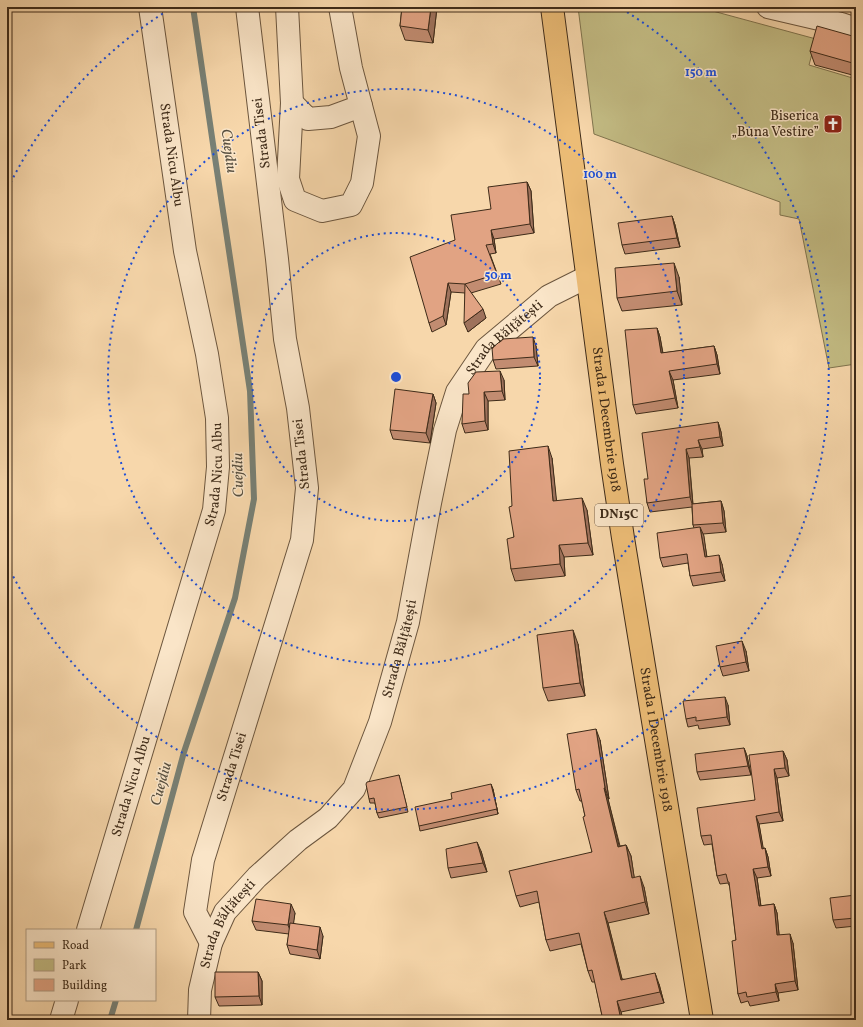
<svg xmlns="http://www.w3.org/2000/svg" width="863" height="1027" font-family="Vollkorn,serif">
  <rect width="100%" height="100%" fill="#f7d7ab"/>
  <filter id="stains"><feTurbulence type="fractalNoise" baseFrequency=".005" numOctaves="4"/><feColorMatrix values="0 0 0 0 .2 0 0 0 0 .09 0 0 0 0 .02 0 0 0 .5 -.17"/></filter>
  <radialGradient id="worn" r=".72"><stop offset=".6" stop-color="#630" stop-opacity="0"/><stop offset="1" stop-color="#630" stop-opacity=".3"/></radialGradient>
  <polygon fill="#c3bc84" stroke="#80744e" points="578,7 698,7 816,39 809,65 856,79 856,364 829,368 799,219 780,215 780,202 594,134"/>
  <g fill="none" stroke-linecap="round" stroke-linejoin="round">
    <g stroke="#788075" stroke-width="6">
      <polyline points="136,930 184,752 235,598 254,499 250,391 214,151 193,7"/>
      <polyline points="110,1020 116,1000"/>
    </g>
    <g stroke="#6c563e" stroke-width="24">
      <g id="minor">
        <polyline points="287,7 292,103 288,179 295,200 322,211 351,205 362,183 369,136 351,68 340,7"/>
        <polyline points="768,7 841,24 856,29"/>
        <polyline points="292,103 308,119 331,117 361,106"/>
        <path id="s1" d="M88,930L214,510L218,467L217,418L207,354L185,251L150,7"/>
        <path id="s2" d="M211,943L195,912L203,860L302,540L307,488L298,408L285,339L277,259L247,7"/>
        <polyline points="61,1020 67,1000"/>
        <path id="s3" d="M199,1020L200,990L211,943L225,912L257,877L298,840L328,818L354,789L380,722L408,622L430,503L445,430L457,392L486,349L549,296L587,277"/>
      </g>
    </g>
    <g stroke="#3e2b19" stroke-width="24">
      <g id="primary">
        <path id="s4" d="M552,7L612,464L623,538L702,1020"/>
      </g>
    </g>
    <use href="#minor" stroke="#fae5c8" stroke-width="22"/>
    <use href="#primary" stroke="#ecbc76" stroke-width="22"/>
  </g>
  <g fill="#c28c71" stroke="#3e2b19">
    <polygon points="402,7 437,7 433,43 405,40 400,26"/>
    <polygon points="856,37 856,76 815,65 810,51"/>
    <polygon points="527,182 531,191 534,233 494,239 496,253 490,254 501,284 471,293 486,318 468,332 465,293 451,292 446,325 432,332 429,323 455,240 491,209"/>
    <polygon points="672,216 675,225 680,247 625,254 622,245"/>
    <polygon points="679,277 682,305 622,311 617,298"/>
    <polygon points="657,328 660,337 663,353 714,346 717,355 720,374 673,380 678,408 636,414 633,405"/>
    <polygon points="536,346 538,366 496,369 493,360"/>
    <polygon points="504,380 505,400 488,401 488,430 465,433 462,424 469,394"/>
    <polygon points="433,394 436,403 430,443 393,439 390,430"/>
    <polygon points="718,422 721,432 723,446 702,449 703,457 689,458 693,504 721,501 724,511 726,532 703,534 707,557 722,564 725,581 693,586 690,576 688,563 663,567 660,558 694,528 693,525 692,507 650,512 647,503 648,479"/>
    <polygon points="552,458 556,501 587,510 593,555 564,557 565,576 515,581 511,569 514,537 512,506"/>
    <polygon points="578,644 585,696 548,701 543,688"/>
    <polygon points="746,651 749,671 723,676 720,667"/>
    <polygon points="728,705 730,725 699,729 698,725 688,727 686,719"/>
    <polygon points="600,740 609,799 608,799 620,846 626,845 631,856 634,877 644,887 649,914 608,923 622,979 659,984 664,1003 621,1012 623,1020 603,1020 595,982 592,982 588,971 581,944 550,951 546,940 539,902 520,907 516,896 592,852 582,801 580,801 576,790"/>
    <polygon points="744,748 747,756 751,775 700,780 697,772"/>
    <polygon points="783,751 787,760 789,776 777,778 783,821 759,824 763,849 765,848 768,857 771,876 757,878 761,906 774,904 777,913 779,935 793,943 798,990 778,993 779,1001 750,1006 748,1001 741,1003 738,994 736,940 730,887 728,883 720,884 717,876 712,844 704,845 701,836 755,800"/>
    <polygon points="399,775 408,812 379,818 377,813 375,803 370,803 369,799"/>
    <polygon points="493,789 498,814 420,831 419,826 452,799"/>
    <polygon points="481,851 487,872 451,878 448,868"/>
    <polygon points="856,895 856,926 836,928 833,920"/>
    <polygon points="295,913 293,923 323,936 320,959 290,954 287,945 289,934 256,930 252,921"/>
    <polygon points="258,972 262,981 262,1005 219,1006 215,997"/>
  </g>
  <g fill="#9e725c" stroke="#3e2b19">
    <polygon points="431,7 437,7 433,43 428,30"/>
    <polygon points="527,182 531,191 534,233 530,224"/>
    <polygon points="672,216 675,225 680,247 677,238"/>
    <polygon points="491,230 494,239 496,253 493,244"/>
    <polygon points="674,263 679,277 682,305 677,291"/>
    <polygon points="448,283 451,292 446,325 443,316"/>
    <polygon points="483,309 486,318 468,332 464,323"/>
    <polygon points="657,328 660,337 664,362 661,353"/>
    <polygon points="533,337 536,346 538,366 534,357"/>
    <polygon points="714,346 717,355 720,374 717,364"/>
    <polygon points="500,371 504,380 505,400 502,391"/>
    <polygon points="669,371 673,380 678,408 675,398"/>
    <polygon points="484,392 488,401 488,430 485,421"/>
    <polygon points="433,394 436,403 430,443 426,433"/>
    <polygon points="718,422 721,432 723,446 720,437"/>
    <polygon points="698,440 702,449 703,457 700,447"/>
    <polygon points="548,446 552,458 558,514 553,501"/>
    <polygon points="686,449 689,458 693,507 690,497"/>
    <polygon points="582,498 587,510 593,555 588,543"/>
    <polygon points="721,501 724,511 726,532 723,523"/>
    <polygon points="700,527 704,536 708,566 705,557"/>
    <polygon points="559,545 564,557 565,576 560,564"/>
    <polygon points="719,555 722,564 725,581 721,572"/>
    <polygon points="573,630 578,644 585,696 580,683"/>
    <polygon points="742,641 746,651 749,671 746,662"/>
    <polygon points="725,697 728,705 730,725 727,717"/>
    <polygon points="596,729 600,740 609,799 605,788"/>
    <polygon points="744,748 747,756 751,775 748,766"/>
    <polygon points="783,751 787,760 789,776 785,768"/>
    <polygon points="774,769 777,778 783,821 779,812"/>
    <polygon points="491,784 493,789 498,814 497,809"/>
    <polygon points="604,788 608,799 622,858 618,847"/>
    <polygon points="756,816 759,824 765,858 762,849"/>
    <polygon points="477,842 481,851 487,872 483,863"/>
    <polygon points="626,845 631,856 636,889 632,878"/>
    <polygon points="765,848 768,857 771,876 768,867"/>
    <polygon points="753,869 757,878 762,915 759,906"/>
    <polygon points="640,876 644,887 649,914 645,902"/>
    <polygon points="291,904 295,913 292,935 288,925"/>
    <polygon points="774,904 777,913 780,944 777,935"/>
    <polygon points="604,912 608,923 625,991 621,980"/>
    <polygon points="320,927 323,936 320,959 317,950"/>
    <polygon points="790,934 793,943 798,990 795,981"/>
    <polygon points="258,972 262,981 262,1005 259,996"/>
    <polygon points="655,973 659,984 664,1003 660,992"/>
    <polygon points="775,984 778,993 779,1001 776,992"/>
    <polygon points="617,1001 621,1012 623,1020 621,1020"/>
  </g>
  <g fill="#e1a383" stroke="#3e2b19">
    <polygon points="402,7 431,7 428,30 400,26"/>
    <polygon points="817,26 856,37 856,64 810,51"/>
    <polygon points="527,182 530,224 491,230 493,244 486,245 497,274 465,284 483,309 464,323 465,284 448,283 443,316 429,323 410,257 455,240 451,215 491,209 488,187"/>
    <polygon points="672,216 677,238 622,245 618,223"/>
    <polygon points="674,263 677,291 617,298 615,268"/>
    <polygon points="657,328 661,353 714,346 717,364 669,371 675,398 633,405 625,330"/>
    <polygon points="533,337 534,357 493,360 492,348 503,339"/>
    <polygon points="500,371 502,391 484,392 485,421 462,424 463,396 463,394 469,394 468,383 476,372"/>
    <polygon points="395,389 433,394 426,433 390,430"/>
    <polygon points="718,422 720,437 698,440 700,447 686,449 690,497 647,503 644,479 648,479 642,433"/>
    <polygon points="548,446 553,501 582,498 588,543 559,545 560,564 511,569 507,539 514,537 509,507 512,506 509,451"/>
    <polygon points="721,501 723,523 693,525 692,504"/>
    <polygon points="700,527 705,557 719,555 721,572 690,576 687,554 660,558 657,533"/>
    <polygon points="573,630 580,683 543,688 537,635"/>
    <polygon points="742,641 746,662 720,667 716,646"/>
    <polygon points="725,697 727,717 696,721 696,717 686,719 683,701"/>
    <polygon points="596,729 605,788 604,788 618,847 626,845 632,878 640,876 645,902 604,912 621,980 655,973 660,992 617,1001 621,1020 603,1020 592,970 588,971 579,933 546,940 537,891 516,896 509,871 592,852 583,817 585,816 579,789 576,790 567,734"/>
    <polygon points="744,748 748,766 697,772 695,754"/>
    <polygon points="783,751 785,768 774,769 779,812 756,816 762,849 765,848 768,867 753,869 759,906 774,904 777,935 790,934 795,981 775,984 776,992 747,997 746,992 738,994 732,941 736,940 729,882 728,882 726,874 717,876 711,835 701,836 697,808 755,800 749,755"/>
    <polygon points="399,775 407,807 377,813 374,798 369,799 366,784 367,782"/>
    <polygon points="491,784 497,809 419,826 415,807 452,799 451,793"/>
    <polygon points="477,842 483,863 448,868 446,849"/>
    <polygon points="856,895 856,918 833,920 830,898"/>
    <polygon points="256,899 291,904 288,925 252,921"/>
    <polygon points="290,923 320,927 317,950 287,945"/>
    <polygon points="215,972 258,972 259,996 215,997"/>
    <polygon points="335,1017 335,1020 313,1020 313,1018"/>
  </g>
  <g fill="none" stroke="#1d4ed8" stroke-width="2" stroke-dasharray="2 4">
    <circle cx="396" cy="377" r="144"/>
    <circle cx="396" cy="377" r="288"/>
    <path d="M8 188A432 432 0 0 1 170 9M622 9A432 432 0 1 1 8 566"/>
  </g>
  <defs>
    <g id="church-square" transform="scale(1)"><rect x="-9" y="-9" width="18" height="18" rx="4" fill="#8f2418" stroke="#fae5c8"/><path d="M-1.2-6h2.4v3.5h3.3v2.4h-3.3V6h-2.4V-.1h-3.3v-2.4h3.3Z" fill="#fff"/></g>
  </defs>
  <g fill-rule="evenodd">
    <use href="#church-square" x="833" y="124"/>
  </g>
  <g text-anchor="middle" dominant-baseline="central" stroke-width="3" stroke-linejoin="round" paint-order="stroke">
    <rect fill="#fae5c8" stroke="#76634e" stroke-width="1" x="595" y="504" width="48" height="22" rx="3"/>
    <g font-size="13" font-weight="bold" fill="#3e2b19">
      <text x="619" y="515">DN15C</text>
    </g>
    <g font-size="14" fill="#3e2b19" stroke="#fae5c8" text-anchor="end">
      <text x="819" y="116">Biserica<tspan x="819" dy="16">„Buna Vestire”</tspan></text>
    </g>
    <g font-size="14" fill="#3e2b19" stroke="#fae5c8">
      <text transform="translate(262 133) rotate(-97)">Strada Tisei</text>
      <text transform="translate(171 155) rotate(82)">Strada Nicu Albu</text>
      <text stroke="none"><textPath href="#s3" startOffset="775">Strada Bălțătești</textPath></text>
      <text stroke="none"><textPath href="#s4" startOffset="416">Strada 1 Decembrie 1918</textPath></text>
      <text transform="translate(302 454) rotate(-96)">Strada Tisei</text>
      <text stroke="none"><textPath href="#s1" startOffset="474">Strada Nicu Albu</textPath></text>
      <text stroke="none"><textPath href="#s3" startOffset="439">Strada Bălțătești</textPath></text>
      <text stroke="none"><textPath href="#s4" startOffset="740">Strada 1 Decembrie 1918</textPath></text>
      <text stroke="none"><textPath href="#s2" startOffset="185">Strada Tisei</textPath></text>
      <text stroke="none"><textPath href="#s1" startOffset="150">Strada Nicu Albu</textPath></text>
      <text stroke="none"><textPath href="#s3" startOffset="103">Strada Bălțătești</textPath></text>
    </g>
    <g font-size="15" font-style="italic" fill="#564e3f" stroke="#fae5c8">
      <text transform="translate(228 151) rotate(82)">Cuejdiu</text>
      <text transform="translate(239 475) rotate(-91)">Cuejdiu</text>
      <text transform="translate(162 784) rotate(-75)">Cuejdiu</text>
    </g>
  </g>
  <circle cx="396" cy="377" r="6" fill="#1d4ed8" stroke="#fae5c8" stroke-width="2"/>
  <g font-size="12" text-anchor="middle" font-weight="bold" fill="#1d4ed8" stroke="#fae5c8" stroke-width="3" stroke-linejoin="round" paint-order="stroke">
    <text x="701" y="76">150 m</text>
    <text x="600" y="178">100 m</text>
    <text x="498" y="279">50 m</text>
  </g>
  <rect width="863" height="1027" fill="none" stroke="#f7d7ab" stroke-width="24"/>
  <rect x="8" y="8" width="847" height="1011" fill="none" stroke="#3e2b19" stroke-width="2"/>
  <rect x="12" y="12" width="839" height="1003" fill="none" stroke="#3e2b19"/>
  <rect x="26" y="929" width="130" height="72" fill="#fae5c8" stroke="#af9b82"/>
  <rect x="34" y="942" width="20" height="6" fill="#ecbc76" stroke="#af9b82"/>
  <text x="62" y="949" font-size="12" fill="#3e2b19">Road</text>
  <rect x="34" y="959" width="20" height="12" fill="#c3bc84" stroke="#af9b82"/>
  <text x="62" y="969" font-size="12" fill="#3e2b19">Park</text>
  <rect x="34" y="979" width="20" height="12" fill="#e1a383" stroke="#af9b82"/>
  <text x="62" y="989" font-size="12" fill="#3e2b19">Building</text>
  <rect width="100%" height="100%" filter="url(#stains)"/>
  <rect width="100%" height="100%" fill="url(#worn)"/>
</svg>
